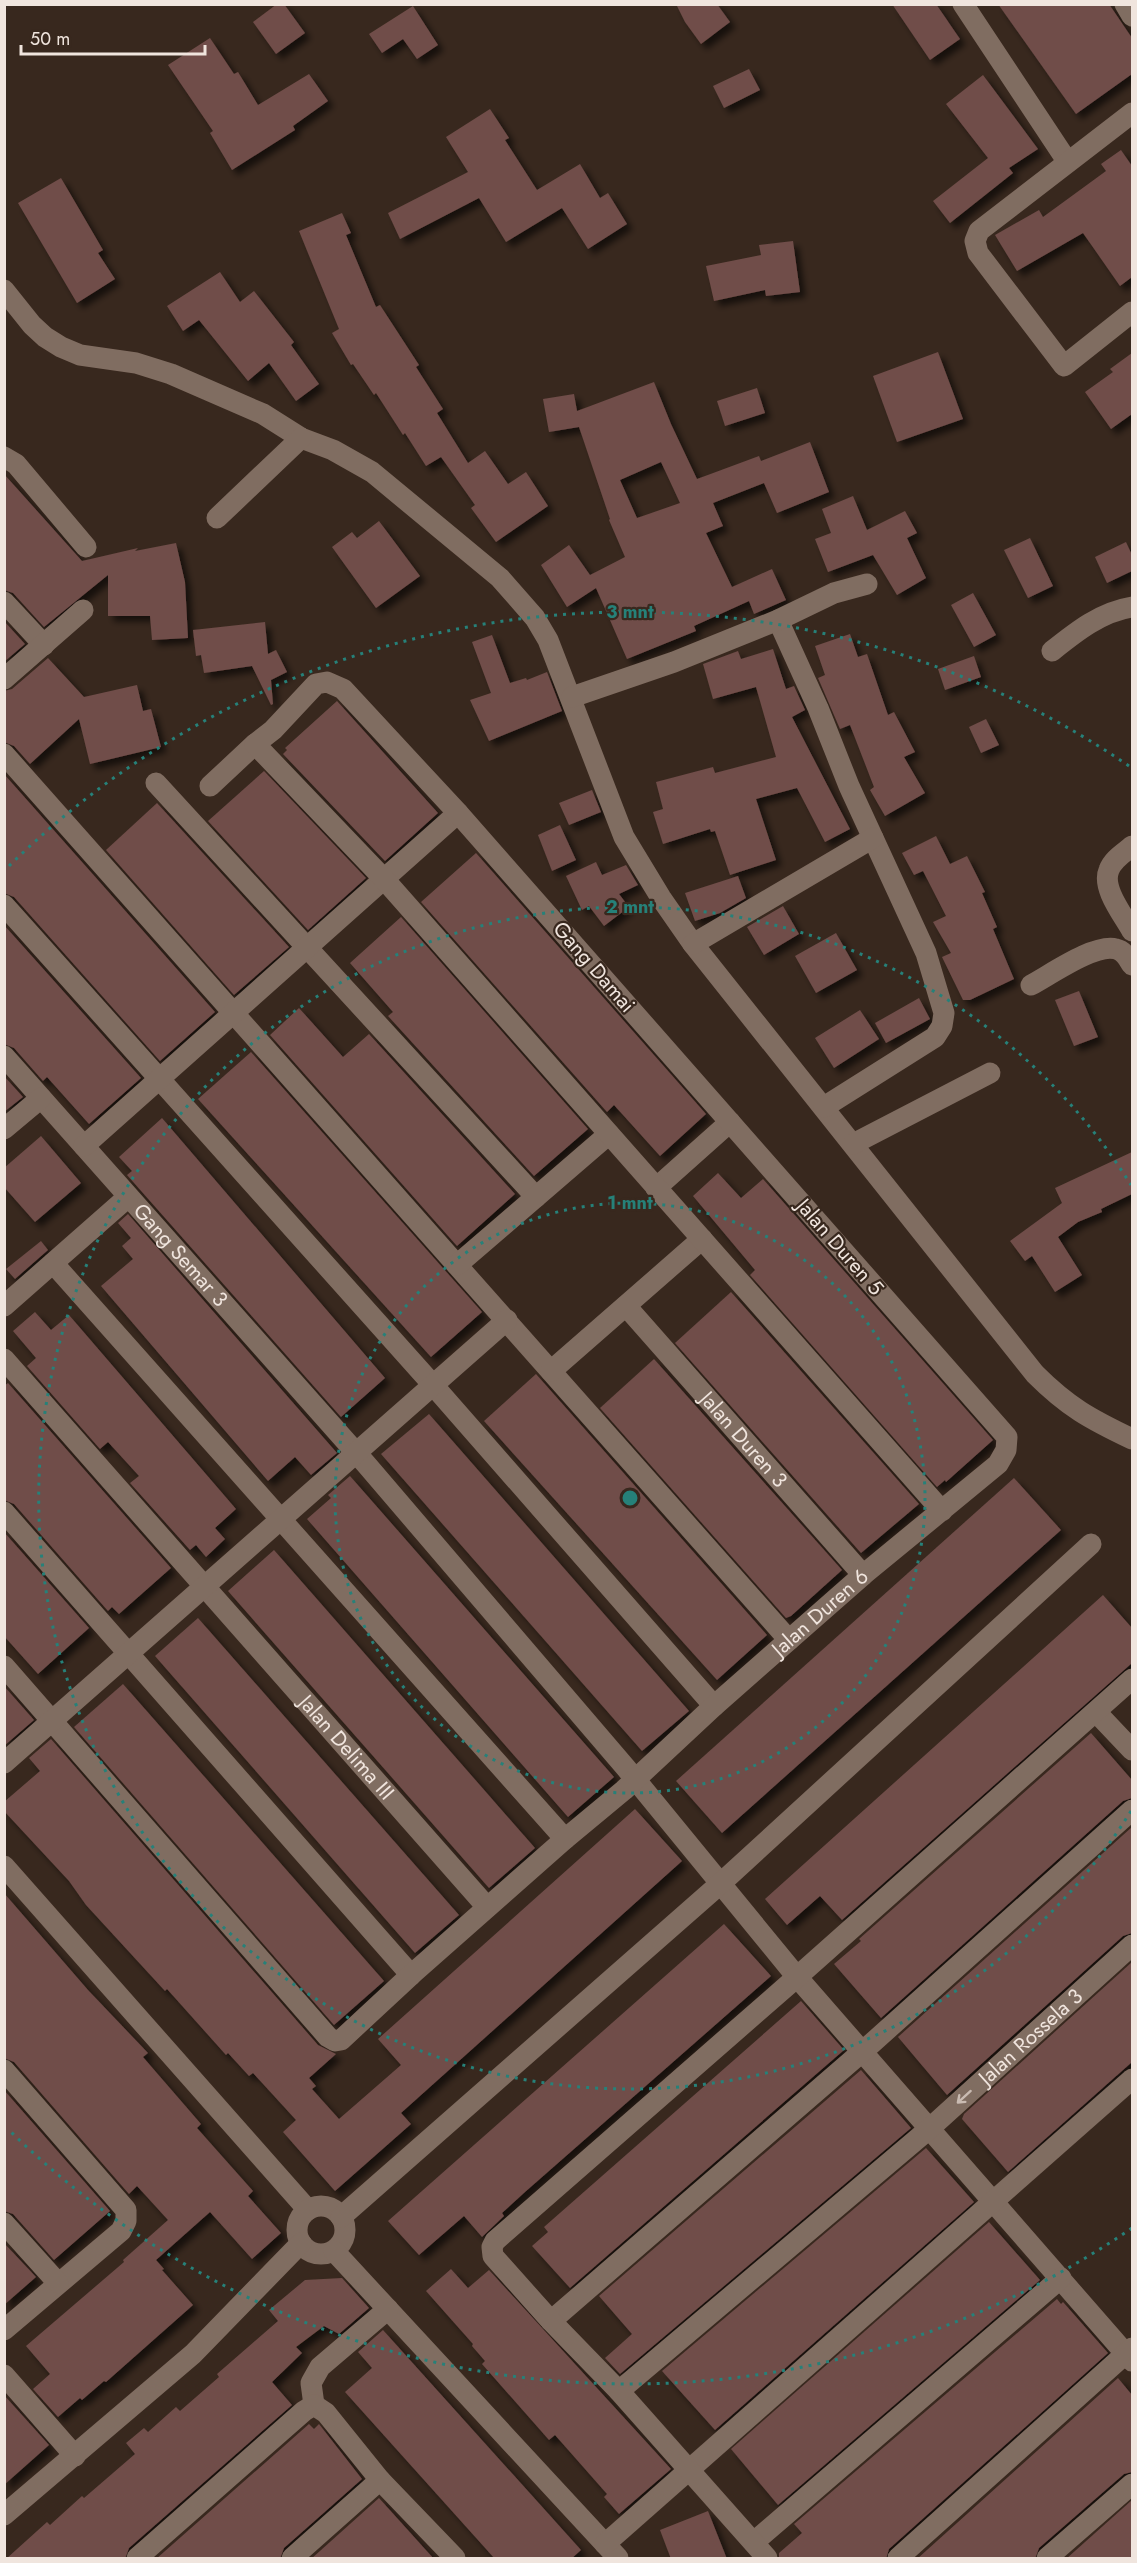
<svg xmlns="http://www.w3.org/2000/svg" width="1137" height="2563" font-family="Jost,sans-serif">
  <defs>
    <filter id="shadow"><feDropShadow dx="5.5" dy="5.5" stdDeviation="3" flood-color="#0009"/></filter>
  </defs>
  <rect width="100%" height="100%" fill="#38281e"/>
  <g fill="#704d49" fill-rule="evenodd" filter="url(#shadow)">
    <polygon points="277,4 284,4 305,33 276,54 253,22"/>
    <polygon points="676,4 717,4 730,22 701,44 685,22"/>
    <polygon points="892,4 936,4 960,39 930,60"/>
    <polygon points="998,4 1109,4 1132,38 1132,74 1076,114"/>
    <polygon points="413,6 438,45 417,59 403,39 382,53 369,34"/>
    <polygon points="210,38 234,74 238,72 258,105 309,74 328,101 293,126 295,130 232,170 210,133 213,131 168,65"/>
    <polygon points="749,69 760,90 724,108 713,86"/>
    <polygon points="983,75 1038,149 1009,168 1013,173 950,223 933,201 988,158 946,104"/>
    <polygon points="490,109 509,138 505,140 537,190 580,164 600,198 608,193 627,224 588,249 562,208 506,242 479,198 400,239 388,213 468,172 446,137"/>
    <polygon points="1121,150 1132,166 1132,277 1120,286 1083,233 1017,271 995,235 1039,210 1043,217 1106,171 1101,164"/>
    <polygon points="61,178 103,250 98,253 115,279 77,303 18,203"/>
    <polygon points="342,213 351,233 346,235 376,307 380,305 419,365 416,367 443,409 437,413 468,463 485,451 508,484 526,472 548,506 496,542 471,508 475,505 441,457 426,466 405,433 403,435 376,393 374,395 353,364 351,365 332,333 339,329 299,231"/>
    <polygon points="793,241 800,292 766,296 765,290 714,301 706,266 761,255 759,245"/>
    <polygon points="220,272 240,302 254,291 294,342 291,345 319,384 296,401 269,363 248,381 199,320 183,331 167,306"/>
    <polygon points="938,352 963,419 897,442 873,376"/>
    <polygon points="1132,353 1132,414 1111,429 1085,392 1113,372 1110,369"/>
    <path d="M654,382L671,424L697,479L759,456L761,461L810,442L829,492L777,513L764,483L713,503L723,526L706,533L732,587L772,569L786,600L754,614L749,601L694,626L696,631L627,659L596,588L567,607L541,565L569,545L590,575L625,557L609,520L610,519L579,427L549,432L543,399L574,394L577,411ZM661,462L680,503L637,518L620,480Z"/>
    <polygon points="757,388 765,413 725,426 717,401"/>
    <polygon points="4,474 82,561 138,548 135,551 176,543 185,582 188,638 152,640 150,616 108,616 108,575 44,627 13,593 4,590"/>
    <polygon points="853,496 867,530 905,511 917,533 907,538 926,578 897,595 873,555 828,572 815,539 831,533 822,509"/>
    <polygon points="379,521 420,576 376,608 332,547 352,532 357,538"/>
    <polygon points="1030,538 1053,586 1028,598 1004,550"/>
    <polygon points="1126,542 1132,555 1132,571 1107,583 1095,557"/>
    <polygon points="973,593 996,635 974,647 951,605"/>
    <polygon points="4,621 25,644 4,662"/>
    <polygon points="265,622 268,654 276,650 287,672 271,680 273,704 271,705 252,666 204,673 201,655 196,656 193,630"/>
    <polygon points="850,634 858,657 867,654 888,715 894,712 915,752 904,757 925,793 885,816 870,790 874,787 850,725 840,729 818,678 825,675 815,646"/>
    <polygon points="492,635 510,683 526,678 527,680 547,672 562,711 489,741 470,700 491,693 472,642"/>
    <polygon points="773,649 786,689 794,686 805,710 792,717 850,829 825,842 797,788 756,799 776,860 730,875 715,831 711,832 710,829 663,844 653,812 663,809 656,782 713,767 715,773 776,757 756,687 713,699 703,664 738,651 741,659"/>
    <polygon points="974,656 981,677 945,690 938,669"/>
    <polygon points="48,658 84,697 137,685 143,711 151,709 161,747 90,764 79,719 30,764 14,746 4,742 4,691 12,689"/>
    <polygon points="337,701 438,813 385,861 283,754 287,750 285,748"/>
    <polygon points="986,719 999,745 981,753 969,727"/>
    <polygon points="264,771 366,878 308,930 208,821"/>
    <polygon points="4,774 215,1012 160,1061 14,897 4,893"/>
    <polygon points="592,790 601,812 569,825 559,803"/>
    <polygon points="157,803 289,947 234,995 106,850"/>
    <polygon points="560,825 576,860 552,871 538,835"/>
    <polygon points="936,836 950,864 967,856 985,892 982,893 997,927 993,929 1014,979 970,1000 963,1000 942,957 951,953 933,922 946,916 923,871 914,875 902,853"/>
    <polygon points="476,853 706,1114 660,1156 614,1105 607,1112 421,902"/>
    <polygon points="596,862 602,875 626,865 638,885 619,894 629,907 604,926 589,906 582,910 566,876"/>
    <polygon points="738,876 746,898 720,913 695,921 685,893"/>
    <polygon points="783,906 799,934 764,955 747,927"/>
    <polygon points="401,917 588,1129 534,1176 388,1016 393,1012 350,963"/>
    <polygon points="4,925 141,1078 89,1124 47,1077 43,1081 14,1048 4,1044"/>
    <polygon points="836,933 857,970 816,993 795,956"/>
    <polygon points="1079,991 1098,1037 1074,1046 1055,1000"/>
    <polygon points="919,998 930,1019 886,1043 875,1023"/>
    <polygon points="299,1008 343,1057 369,1034 515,1194 457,1246 270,1035"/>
    <polygon points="860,1010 879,1039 834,1068 815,1038"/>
    <polygon points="251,1052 482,1312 431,1357 198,1099"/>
    <polygon points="4,1076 23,1097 4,1112"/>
    <polygon points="162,1118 385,1378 341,1417 127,1175 132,1171 119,1157"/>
    <polygon points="41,1136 81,1183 35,1222 4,1187 4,1168"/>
    <polygon points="1132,1152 1132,1194 1101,1209 1102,1212 1078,1222 1058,1237 1082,1275 1055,1292 1032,1256 1025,1261 1010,1241 1062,1203 1055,1188"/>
    <polygon points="718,1173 741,1198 763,1179 993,1440 946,1482 945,1480 937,1487 750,1275 755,1270 693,1196"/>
    <polygon points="128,1214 337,1453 311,1475 295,1457 268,1481 101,1286 133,1259 122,1246 131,1238 118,1223"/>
    <polygon points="41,1241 48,1250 15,1279 6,1269"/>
    <polygon points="731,1292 919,1504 861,1553 675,1343"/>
    <polygon points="35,1312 51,1330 69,1315 236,1509 215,1528 225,1539 206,1557 196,1545 190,1550 130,1483 139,1476 108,1442 100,1449 27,1366 36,1358 13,1331"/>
    <polygon points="654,1359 842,1570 791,1616 786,1618 600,1408"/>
    <polygon points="536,1374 767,1635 717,1680 484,1421"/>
    <polygon points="8,1383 171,1568 119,1614 112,1607 108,1611 14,1504 4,1500 4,1386"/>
    <polygon points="429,1414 689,1711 642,1751 381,1454"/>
    <polygon points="350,1476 614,1777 568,1817 307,1519 331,1498 328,1495"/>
    <polygon points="1014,1478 1061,1530 722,1833 676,1781"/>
    <polygon points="4,1532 89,1628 38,1674 4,1636"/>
    <polygon points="274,1550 535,1848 489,1888 228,1591"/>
    <polygon points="1103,1595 1132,1628 1132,1663 842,1920 820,1896 787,1925 765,1899"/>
    <polygon points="198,1618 459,1915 415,1953 155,1656"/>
    <polygon points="123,1684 384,1981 334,2025 74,1727"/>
    <polygon points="4,1686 34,1720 4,1746"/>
    <polygon points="1091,1733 1132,1780 1132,1798 1123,1801 881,2018 834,1964 861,1941 859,1939"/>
    <polygon points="51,1739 318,2045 336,2054 309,2078 316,2086 312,2089 339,2119 401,2065 378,2039 635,1809 682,1861 401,2113 411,2124 335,2191 283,2132 296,2120 253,2073 249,2076 228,2053 226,2055 167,1989 165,1991 86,1905 69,1881 4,1811 4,1802 40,1771 29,1758"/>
    <polygon points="1132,1827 1132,1933 1123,1936 947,2095 898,2037"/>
    <polygon points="4,1893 88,1990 148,2053 143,2057 201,2124 197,2128 253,2191 248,2196 281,2233 252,2259 210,2212 156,2260 164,2269 162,2270 193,2305 106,2382 104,2381 82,2400 80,2398 58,2417 33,2389 50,2374 26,2346 124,2262 123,2260 168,2220 137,2186 129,2194 14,2062 4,2058"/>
    <polygon points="724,1924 771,1976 525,2192 502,2213 504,2216 482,2237 464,2216 419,2255 388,2221"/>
    <polygon points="1132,1962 1132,2062 1008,2172 962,2119 964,2114"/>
    <polygon points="801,2001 844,2050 570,2288 532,2246 548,2232 544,2227"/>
    <polygon points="861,2070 911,2128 620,2374 605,2358 632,2334 599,2296"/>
    <polygon points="4,2090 110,2211 54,2260 13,2214 4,2211"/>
    <polygon points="926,2148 974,2202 715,2430 662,2371"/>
    <polygon points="989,2222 1040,2280 778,2505 731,2449"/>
    <polygon points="4,2243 36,2277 4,2305"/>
    <polygon points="451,2269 468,2288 489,2270 671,2469 619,2514 604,2497 607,2494 555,2435 549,2440 482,2364 485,2361 472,2346 473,2344 426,2291"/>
    <polygon points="342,2278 369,2308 339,2334 324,2326 296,2347 302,2353 272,2382 292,2405 129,2548 125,2559 6,2559 47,2522 50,2525 82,2496 84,2498 135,2454 126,2443 144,2428 148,2432 176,2407 180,2411 219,2377 217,2374 278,2321 269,2310 305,2280"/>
    <polygon points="1057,2299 1061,2304 1063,2302 1108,2353 889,2549 886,2559 779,2559 779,2553 802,2533 794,2524"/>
    <polygon points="383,2330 581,2550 571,2559 495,2559 345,2392 372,2368 358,2352"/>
    <polygon points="1118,2378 1132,2395 1132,2472 1124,2474 1039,2548 1035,2559 917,2559"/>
    <polygon points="4,2395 49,2445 4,2485"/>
    <polygon points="309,2424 314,2429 319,2424 362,2479 284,2548 280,2559 156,2559"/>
    <polygon points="379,2498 434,2559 311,2559"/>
    <polygon points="1132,2500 1132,2559 1066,2559"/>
    <polygon points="708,2511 727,2559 671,2559 660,2530"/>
  </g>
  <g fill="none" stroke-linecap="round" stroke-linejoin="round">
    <g stroke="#806d61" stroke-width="21">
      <polyline points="963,4 1067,161"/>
      <polyline points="1125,4 1132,16"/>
      <polyline points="1132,113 979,231 975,241 978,253 1064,366 1132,312"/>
      <path d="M4,290L32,325L45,337L61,347L80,355L136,363L171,374L263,414L301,438L333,450L372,472L500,578L535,618L548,640L624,837L661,898L693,944L1035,1374C1068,1407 1090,1419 1132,1439"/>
      <polyline points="4,457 16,464 86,547"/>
      <polyline points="217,518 301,438"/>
      <polyline points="4,602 44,645"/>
      <polyline points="778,620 818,708 849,786 926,953 944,1013 942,1026 935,1037 824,1107"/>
      <path d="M1052,651C1077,631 1101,612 1132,607"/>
      <polyline points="4,679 83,610"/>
      <polyline points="572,697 674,662 778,620 834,593 867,584"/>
      <polyline points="4,754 789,1640"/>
      <polyline points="156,783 536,1197"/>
      <polyline points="210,786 255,744"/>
      <path d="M1132,846C1124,853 1113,859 1109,870C1101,888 1124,916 1132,931"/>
      <polyline points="4,905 433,1385 714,1706"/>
      <polyline points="693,944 873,838"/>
      <path d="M1031,985C1050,975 1095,943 1116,949C1125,951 1128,959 1132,965"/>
      <path id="s1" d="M4,1056L366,1464L626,1768L797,1977L1132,2361"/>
      <polyline points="4,1129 41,1098"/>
      <polyline points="853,1144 990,1073"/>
      <polyline points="84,1146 458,813"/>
      <polyline points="656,1188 730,1122"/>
      <polyline points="53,1263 565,1839"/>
      <polyline points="457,1265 609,1134"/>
      <polyline points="4,1306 128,1197"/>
      <path id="s2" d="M626,1306L863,1575"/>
      <path id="s3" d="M4,1359L487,1907"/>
      <polyline points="551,1371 702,1239"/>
      <polyline points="4,1512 411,1975"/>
      <path id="s4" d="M4,1666L328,2037L335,2041L341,2040L411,1975L565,1839L624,1790L714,1706L863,1575L998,1464L1006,1450L1007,1437L458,813L343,689L327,682L316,684L273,730L255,744L384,879L942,1511"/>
      <polyline points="1096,1712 1132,1750"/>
      <polyline points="4,1763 507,1320"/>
      <polyline points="4,1866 308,2210"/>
      <polyline points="4,2070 126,2210 126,2221 121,2231 4,2330"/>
      <circle cx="321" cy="2230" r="24"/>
      <polyline points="341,2217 720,1884 1091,1544"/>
      <polyline points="4,2223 58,2283"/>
      <polyline points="334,2251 618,2558"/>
      <polyline points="551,2321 871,2044 1132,1810"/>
      <polyline points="4,2375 75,2456"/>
      <path id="s5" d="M619,2391L929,2129L1132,1945"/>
      <polyline points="314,2405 311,2383 320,2367 388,2309"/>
      <polyline points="4,2515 193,2354 301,2243"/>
      <polyline points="754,2542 1061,2278"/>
      <polyline points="605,2544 1132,2079"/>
      <polyline points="137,2558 304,2411 314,2405 326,2413 380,2480 455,2558"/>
      <polyline points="292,2558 380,2480"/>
      <polyline points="767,2558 619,2391 551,2321 493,2256 492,2247 495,2241 797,1977 1132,1679"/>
      <polyline points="898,2558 1132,2348"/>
      <polyline points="1047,2558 1132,2484"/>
    </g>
  </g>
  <defs><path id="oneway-shaft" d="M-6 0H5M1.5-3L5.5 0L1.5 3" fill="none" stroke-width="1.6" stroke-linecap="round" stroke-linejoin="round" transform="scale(1.5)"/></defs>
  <use stroke="#c9bbb2" href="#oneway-shaft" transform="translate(964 2097) rotate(138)"/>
  <g fill="none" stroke="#268179" stroke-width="3" stroke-dasharray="3 6">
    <circle cx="630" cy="1498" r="295"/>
    <path d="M1131 1811A591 591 0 1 1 1131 1185"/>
    <path d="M1132 2228A886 886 0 0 1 9 2130M9 866A886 886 0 0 1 1132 768"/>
  </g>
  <g text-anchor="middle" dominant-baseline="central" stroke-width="4.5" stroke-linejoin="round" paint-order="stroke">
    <g font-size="21" fill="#f0e5de" stroke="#38281e">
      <text transform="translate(594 967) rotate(49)">Gang Damai</text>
      <text transform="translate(840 1247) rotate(49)">Jalan Duren 5</text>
      <text stroke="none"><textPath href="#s1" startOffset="266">Gang Semar 3</textPath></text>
      <text stroke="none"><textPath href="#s2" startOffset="178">Jalan Duren 3</textPath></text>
      <text stroke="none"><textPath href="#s4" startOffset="1149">Jalan Duren 6</textPath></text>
      <text stroke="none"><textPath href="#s3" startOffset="518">Jalan Delima III</textPath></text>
      <text stroke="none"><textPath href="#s5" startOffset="543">Jalan Rossela 3</textPath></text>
    </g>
  </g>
  <circle cx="630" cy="1498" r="9" fill="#268179" stroke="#38281e" stroke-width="3"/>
  <g font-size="18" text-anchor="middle" font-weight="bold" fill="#268179" stroke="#38281e" stroke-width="4.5" stroke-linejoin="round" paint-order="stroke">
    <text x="630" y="618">3 mnt</text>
    <text x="630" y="913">2 mnt</text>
    <text x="630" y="1209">1 mnt</text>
  </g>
  <rect width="1137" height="2563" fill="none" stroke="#f0e5de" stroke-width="12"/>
  <path d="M21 45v9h184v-9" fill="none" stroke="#f0e5de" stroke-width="3"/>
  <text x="30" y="45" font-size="18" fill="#f0e5de" stroke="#38281e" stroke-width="4.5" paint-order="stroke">50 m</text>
</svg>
